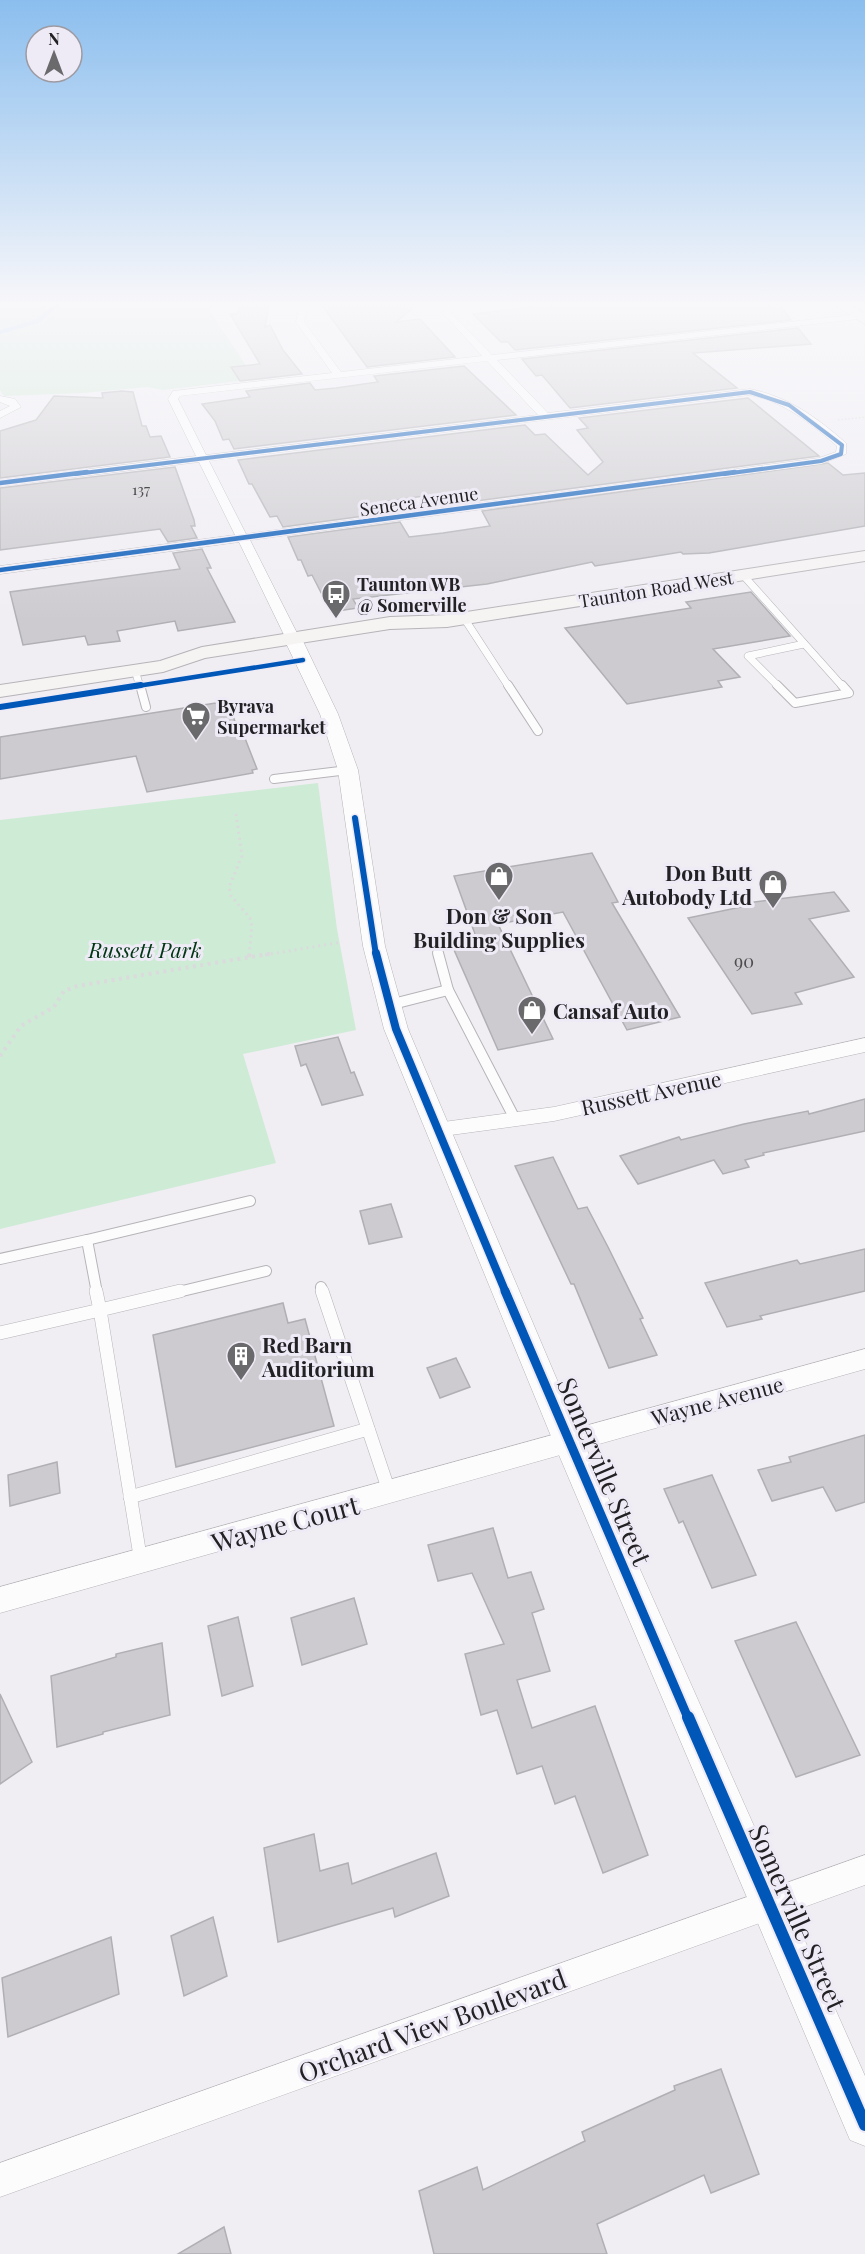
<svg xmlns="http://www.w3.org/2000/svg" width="865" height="2254" font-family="'Playfair Display',serif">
  <rect width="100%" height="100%" fill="#f0eef3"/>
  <g fill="#ceebd6">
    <polygon points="0,304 219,304 209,310 255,379 163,390 147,387 83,393 4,396 0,390"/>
    <polygon points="318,783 337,929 356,1030 243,1054 276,1163 0,1229 0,820"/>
  </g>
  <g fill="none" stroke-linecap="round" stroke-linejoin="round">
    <polyline stroke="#9fcef6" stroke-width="4" points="0,332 38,321 57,304"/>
  </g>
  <g fill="#cdcbcf" stroke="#b0afb3" stroke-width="1.5">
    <polygon points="321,304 418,304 396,322 420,319 455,357 367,367"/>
    <polygon points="559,304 779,304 791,320 515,350 508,342 501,342 473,314"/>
    <polygon points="240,305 269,305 265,327 270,325 283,350 302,374 240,381 231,367 260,364 230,314 238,314"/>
    <polygon points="798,328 811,344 693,353 737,388 570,408 542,375 536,376 522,359"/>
    <polygon points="464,366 516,415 234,449 229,439 223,440 215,421 202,404 250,397 246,391 310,383 315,390 336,388 378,382 374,376"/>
    <polygon points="122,391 133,392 142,426 146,426 150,437 161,436 170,457 0,478 0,431 36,420 54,396 103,398 102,393"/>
    <polygon points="748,398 819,456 476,501 469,490 387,501 394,512 283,527 277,516 270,517 252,484 249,484 238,460 525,425 535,435 545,434 588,475 603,462 577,430 588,428 579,418"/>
    <polygon points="828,463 843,475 865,473 865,526 709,553 683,554 681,552 595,566 592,562 487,584 353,599 358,608 331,612 312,575 308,576 301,560 298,560 288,537 400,522 409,537 443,533 490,526 482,511"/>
    <polygon points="175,467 194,520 195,526 191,526 197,538 168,542 160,529 0,550 0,488"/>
    <polygon points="202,549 211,568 207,568 235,622 178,631 175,621 117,631 120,641 88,645 85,636 23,645 10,592 180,569 173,553"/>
    <polygon points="751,592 790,636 713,649 740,677 718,681 722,687 627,704 565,628 691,608 686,602"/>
    <polygon points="222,702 228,703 236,724 239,723 257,769 252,770 253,773 147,792 136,756 0,779 0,737"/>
    <polygon points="592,853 618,902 612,903 680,1017 627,1030 563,912 498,924 553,1039 498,1050 451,943 476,937 454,876"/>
    <polygon points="834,892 849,911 809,919 854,977 795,993 802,1004 752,1014 688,918 741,907 739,904"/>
    <polygon points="338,1037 351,1073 354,1072 363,1095 322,1105 306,1064 301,1066 295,1046"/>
    <polygon points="865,1099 865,1131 763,1153 764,1155 745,1160 749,1167 723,1174 714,1160 638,1184 620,1156 679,1137 681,1140 744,1124 808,1111 809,1114"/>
    <polygon points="553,1157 578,1209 587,1207 608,1247 643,1318 640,1319 657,1355 609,1368 574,1284 571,1284 515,1166"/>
    <polygon points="391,1204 402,1237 369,1244 360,1211"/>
    <polygon points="865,1249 865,1291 760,1316 762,1319 727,1327 705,1283 797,1260 800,1264"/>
    <polygon points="283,1303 288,1323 305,1319 334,1426 176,1467 153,1335"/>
    <polygon points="456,1358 470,1387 440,1398 427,1368"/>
    <polygon points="865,1435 865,1502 836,1511 823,1487 772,1501 758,1470 791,1462 789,1457"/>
    <polygon points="57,1462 60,1493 10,1506 8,1475"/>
    <polygon points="712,1475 756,1575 712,1588 683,1521 679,1523 664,1489"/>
    <polygon points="493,1528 508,1578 531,1572 544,1609 532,1613 550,1671 517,1680 532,1728 595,1706 648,1855 603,1873 575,1796 555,1804 542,1766 517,1774 497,1710 481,1715 465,1654 504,1644 472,1573 438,1581 428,1545"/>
    <polygon points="354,1598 367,1644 302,1665 291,1618"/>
    <polygon points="238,1617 253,1686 222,1696 208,1626"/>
    <polygon points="796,1622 860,1755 796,1777 735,1641"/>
    <polygon points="162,1643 170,1715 103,1732 103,1734 57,1747 51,1676 116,1657 116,1654"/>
    <polygon points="0,1694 32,1762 0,1784"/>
    <polygon points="314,1834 320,1871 348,1863 352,1884 436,1853 449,1896 395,1917 393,1908 278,1942 264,1848"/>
    <polygon points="213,1917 227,1976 184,1996 171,1936"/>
    <polygon points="111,1937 119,1994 8,2037 2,1978"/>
    <polygon points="721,2069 759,2174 711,2193 704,2175 597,2224 607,2254 434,2254 419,2191 477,2167 483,2190 585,2141 582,2132 675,2090 674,2086"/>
    <polygon points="224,2227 231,2254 178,2254"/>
  </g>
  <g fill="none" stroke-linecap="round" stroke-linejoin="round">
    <g stroke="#b6b4b8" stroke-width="8">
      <g id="service-far3">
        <polyline points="743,575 843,687"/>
        <polyline points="464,618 509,687"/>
        <polyline points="135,670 140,687"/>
        <polyline points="779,687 748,656 804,644"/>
      </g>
    </g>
    <g stroke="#b6b4b8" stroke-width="10">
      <g id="service-far2">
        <polyline points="140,685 146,707"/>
        <polyline points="508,685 538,731"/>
        <polyline points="777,685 795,703 849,693 842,685"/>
        <polyline points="274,779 348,770"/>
        <polyline points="438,952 439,955"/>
      </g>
    </g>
    <g stroke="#b6b4b8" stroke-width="12">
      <g id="service-far1">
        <polyline points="438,953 448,990"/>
        <polyline points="389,1005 448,990 515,1119"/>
        <polyline points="0,1259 87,1240"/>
        <polyline points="321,1287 323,1293"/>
        <polyline points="97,1293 87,1240 250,1201"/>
        <polyline points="174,1293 266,1271"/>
      </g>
    </g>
    <g stroke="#b6b4b8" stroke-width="14">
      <g id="service">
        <polyline points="322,1291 390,1494"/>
        <polyline points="0,1333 100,1310 96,1291"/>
        <polyline points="130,1497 368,1429"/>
        <polyline points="141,1562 100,1310 180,1291"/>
      </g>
    </g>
    <g stroke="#b6b4b8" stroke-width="1">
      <g id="minor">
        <path d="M300,304H308L304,322L341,372L482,356L443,313L448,304H461L453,309L451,313L492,355L861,314V318L858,319L497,360L548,413L750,389C789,397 816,417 846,443V454L821,464L250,540L300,639L293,643L286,639L239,542L0,574V566L235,535L199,462L0,486V480L196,456L168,399L173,391L332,373L296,322ZM487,361L538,415L206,455L178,399L180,396ZM750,395C785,402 810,423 837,446L836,452L819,458L246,534L209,461Z"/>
        <polygon points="0,396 15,399 21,407 0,418 0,411 10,406 0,402"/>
        <polygon points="865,1038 865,1052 554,1121 436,1137 429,1135 426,1130 429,1125 436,1123 554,1107"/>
        <polygon points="865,1349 865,1369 0,1613 0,1587"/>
        <polygon points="865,1855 865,1885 0,2197 0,2163"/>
      </g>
    </g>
    <g stroke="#b6b4b8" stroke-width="1">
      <polygon id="tertiary" points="293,634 302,639 338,714 358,770 385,946 408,1029 583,1441 865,2076 865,2146 850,2140 553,1441 384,1029 363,946 338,770 320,714 284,639"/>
    </g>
    <g stroke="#b6b4b8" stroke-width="2">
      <g id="secondary">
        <polygon points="833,304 848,304 865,314 865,324"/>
        <polygon points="865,551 865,561 447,627 390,629 205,658 163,672 0,697 0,685 160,661 202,647 390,617 447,615"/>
      </g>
    </g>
    <polyline stroke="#dbdadc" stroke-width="1.5" stroke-dasharray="1.5 2" stroke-linecap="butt" points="838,420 865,417"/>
    <g stroke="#dbdadc" stroke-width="3" stroke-dasharray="2 4" stroke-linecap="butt">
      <polyline points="236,814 242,856 229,887 231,896 250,918 252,926 249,955"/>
      <polyline points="265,955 342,942"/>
    </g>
    <g stroke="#dbdadc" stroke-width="4" stroke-dasharray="3 4.5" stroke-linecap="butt">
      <polyline points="249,957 250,953"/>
      <polyline points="0,1056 21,1026 54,1007 64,991 77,986 274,953"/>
    </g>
    <use href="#service-far3" stroke="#fdfcfd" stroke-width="7"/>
    <use href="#service-far2" stroke="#fdfcfd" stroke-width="8"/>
    <use href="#service-far1" stroke="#fdfcfd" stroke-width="10"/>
    <use href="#service" stroke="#fdfcfd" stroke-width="13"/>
    <use href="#minor" fill="#fdfcfd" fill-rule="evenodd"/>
    <use href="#tertiary" fill="#fdfcfd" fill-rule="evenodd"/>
    <use href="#secondary" fill="#f6f3f3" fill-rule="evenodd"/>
    <g stroke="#efebf6" stroke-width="5">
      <polyline id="cycleway-far5" points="75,474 750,392 789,405 842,445 841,454 821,461 724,474"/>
    </g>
    <g stroke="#efebf6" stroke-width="7">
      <g id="cycleway-far4">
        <polyline points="0,483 87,472"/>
        <polyline points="0,570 735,472"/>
        <polyline points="131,687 303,660"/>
      </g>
    </g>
    <g stroke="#efebf6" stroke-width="9">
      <g id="cycleway-far3">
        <polyline points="0,707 141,685"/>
        <polyline points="355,818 376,955"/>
      </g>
    </g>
    <g stroke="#efebf6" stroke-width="11">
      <polyline id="cycleway-far2" points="376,953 396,1029 506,1293"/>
    </g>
    <g stroke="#efebf6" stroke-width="13">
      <polyline id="cycleway-far1" points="505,1291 688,1718"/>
    </g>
    <g stroke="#efebf6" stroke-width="16">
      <polyline id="cycleway" points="688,1717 865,2125"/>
    </g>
    <use href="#cycleway-far5" stroke="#0057b8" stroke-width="4"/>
    <use href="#cycleway-far4" stroke="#0057b8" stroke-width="4.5"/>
    <use href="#cycleway-far3" stroke="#0057b8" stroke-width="6"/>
    <use href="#cycleway-far2" stroke="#0057b8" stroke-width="8"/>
    <use href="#cycleway-far1" stroke="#0057b8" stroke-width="9"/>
    <use href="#cycleway" stroke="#0057b8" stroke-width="12"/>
  </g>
  <linearGradient id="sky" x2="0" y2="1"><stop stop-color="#8bbeee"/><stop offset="0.49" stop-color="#f8f7fa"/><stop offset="1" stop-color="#f8f7fa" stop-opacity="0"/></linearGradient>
  <rect width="865" height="620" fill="url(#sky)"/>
  <defs>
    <g id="bus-pin" transform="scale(1.5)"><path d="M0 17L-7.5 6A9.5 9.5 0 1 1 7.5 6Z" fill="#6a696c" stroke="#efebf6"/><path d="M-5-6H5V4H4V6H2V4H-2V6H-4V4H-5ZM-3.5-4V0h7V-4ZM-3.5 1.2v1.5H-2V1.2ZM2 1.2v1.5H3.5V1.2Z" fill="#fff"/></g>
    <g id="supermarket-pin" transform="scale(1.5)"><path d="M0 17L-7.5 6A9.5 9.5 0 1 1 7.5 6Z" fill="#6a696c" stroke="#efebf6"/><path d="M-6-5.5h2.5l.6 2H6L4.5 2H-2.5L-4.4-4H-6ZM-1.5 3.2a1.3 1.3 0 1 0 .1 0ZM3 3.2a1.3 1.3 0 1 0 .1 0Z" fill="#fff"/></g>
    <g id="shop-pin" transform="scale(1.5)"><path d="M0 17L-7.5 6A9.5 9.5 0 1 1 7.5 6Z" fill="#6a696c" stroke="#efebf6"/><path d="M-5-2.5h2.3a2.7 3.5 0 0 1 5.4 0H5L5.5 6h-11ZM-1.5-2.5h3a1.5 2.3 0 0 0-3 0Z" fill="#fff"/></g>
    <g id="building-pin" transform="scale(1.5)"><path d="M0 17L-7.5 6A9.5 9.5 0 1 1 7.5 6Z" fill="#6a696c" stroke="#efebf6"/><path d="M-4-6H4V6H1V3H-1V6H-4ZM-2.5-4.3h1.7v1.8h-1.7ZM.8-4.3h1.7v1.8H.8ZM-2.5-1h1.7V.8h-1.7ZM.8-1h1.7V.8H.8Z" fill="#fff"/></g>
  </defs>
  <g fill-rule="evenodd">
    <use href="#bus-pin" x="336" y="594"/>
    <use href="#supermarket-pin" x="196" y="716"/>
    <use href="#shop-pin" x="499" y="876"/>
    <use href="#shop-pin" x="773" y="884"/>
    <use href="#shop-pin" x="532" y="1010"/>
    <use href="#building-pin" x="241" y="1356"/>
  </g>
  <g text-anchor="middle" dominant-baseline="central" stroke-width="6" stroke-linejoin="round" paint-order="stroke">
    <g font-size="15" fill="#4d4c4f">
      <text x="141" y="489">137</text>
    </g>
    <g font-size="18" fill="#222124" stroke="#efebf6">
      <text transform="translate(419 501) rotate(-8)">Seneca Avenue</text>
      <text transform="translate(656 589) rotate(-9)">Taunton Road West</text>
    </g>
    <g font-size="18" font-weight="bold" fill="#222124" stroke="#efebf6" text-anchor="start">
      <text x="357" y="584">Taunton WB<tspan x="357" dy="21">@ Somerville</tspan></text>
      <text x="217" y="706">Byrava<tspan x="217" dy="21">Supermarket</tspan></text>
    </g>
    <g font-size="18" fill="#4d4c4f">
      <text x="744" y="961">90</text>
    </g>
    <g font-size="21" font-weight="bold" fill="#222124" stroke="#efebf6" text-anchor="start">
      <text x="752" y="872" text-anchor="end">Don Butt<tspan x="752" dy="24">Autobody Ltd</tspan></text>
      <text x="499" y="915" text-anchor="middle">Don &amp; Son<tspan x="499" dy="24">Building Supplies</tspan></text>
      <text x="553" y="1010">Cansaf Auto</text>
      <text x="262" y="1344">Red Barn<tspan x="262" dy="24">Auditorium</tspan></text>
    </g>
    <g font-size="21" font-style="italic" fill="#003614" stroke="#efebf6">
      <text x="145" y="949">Russett Park</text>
    </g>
    <g font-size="21" fill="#222124" stroke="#efebf6">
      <text transform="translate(651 1092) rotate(-12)">Russett Avenue</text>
      <text transform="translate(717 1400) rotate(-15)">Wayne Avenue</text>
    </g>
    <g font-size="26" fill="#222124" stroke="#efebf6">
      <text transform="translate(605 1471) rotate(67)">Somerville Street</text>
      <text transform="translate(285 1523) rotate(-15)">Wayne Court</text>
      <text transform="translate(798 1917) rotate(66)">Somerville Street</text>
      <text transform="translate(432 2025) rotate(-20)">Orchard View Boulevard</text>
    </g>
  </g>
  <g transform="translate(54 54)"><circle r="28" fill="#efebf6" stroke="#9d9aa2" stroke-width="1.5"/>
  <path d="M0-4.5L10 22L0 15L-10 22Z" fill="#6a696c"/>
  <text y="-9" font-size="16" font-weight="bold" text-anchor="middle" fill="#222124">N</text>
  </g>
</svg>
